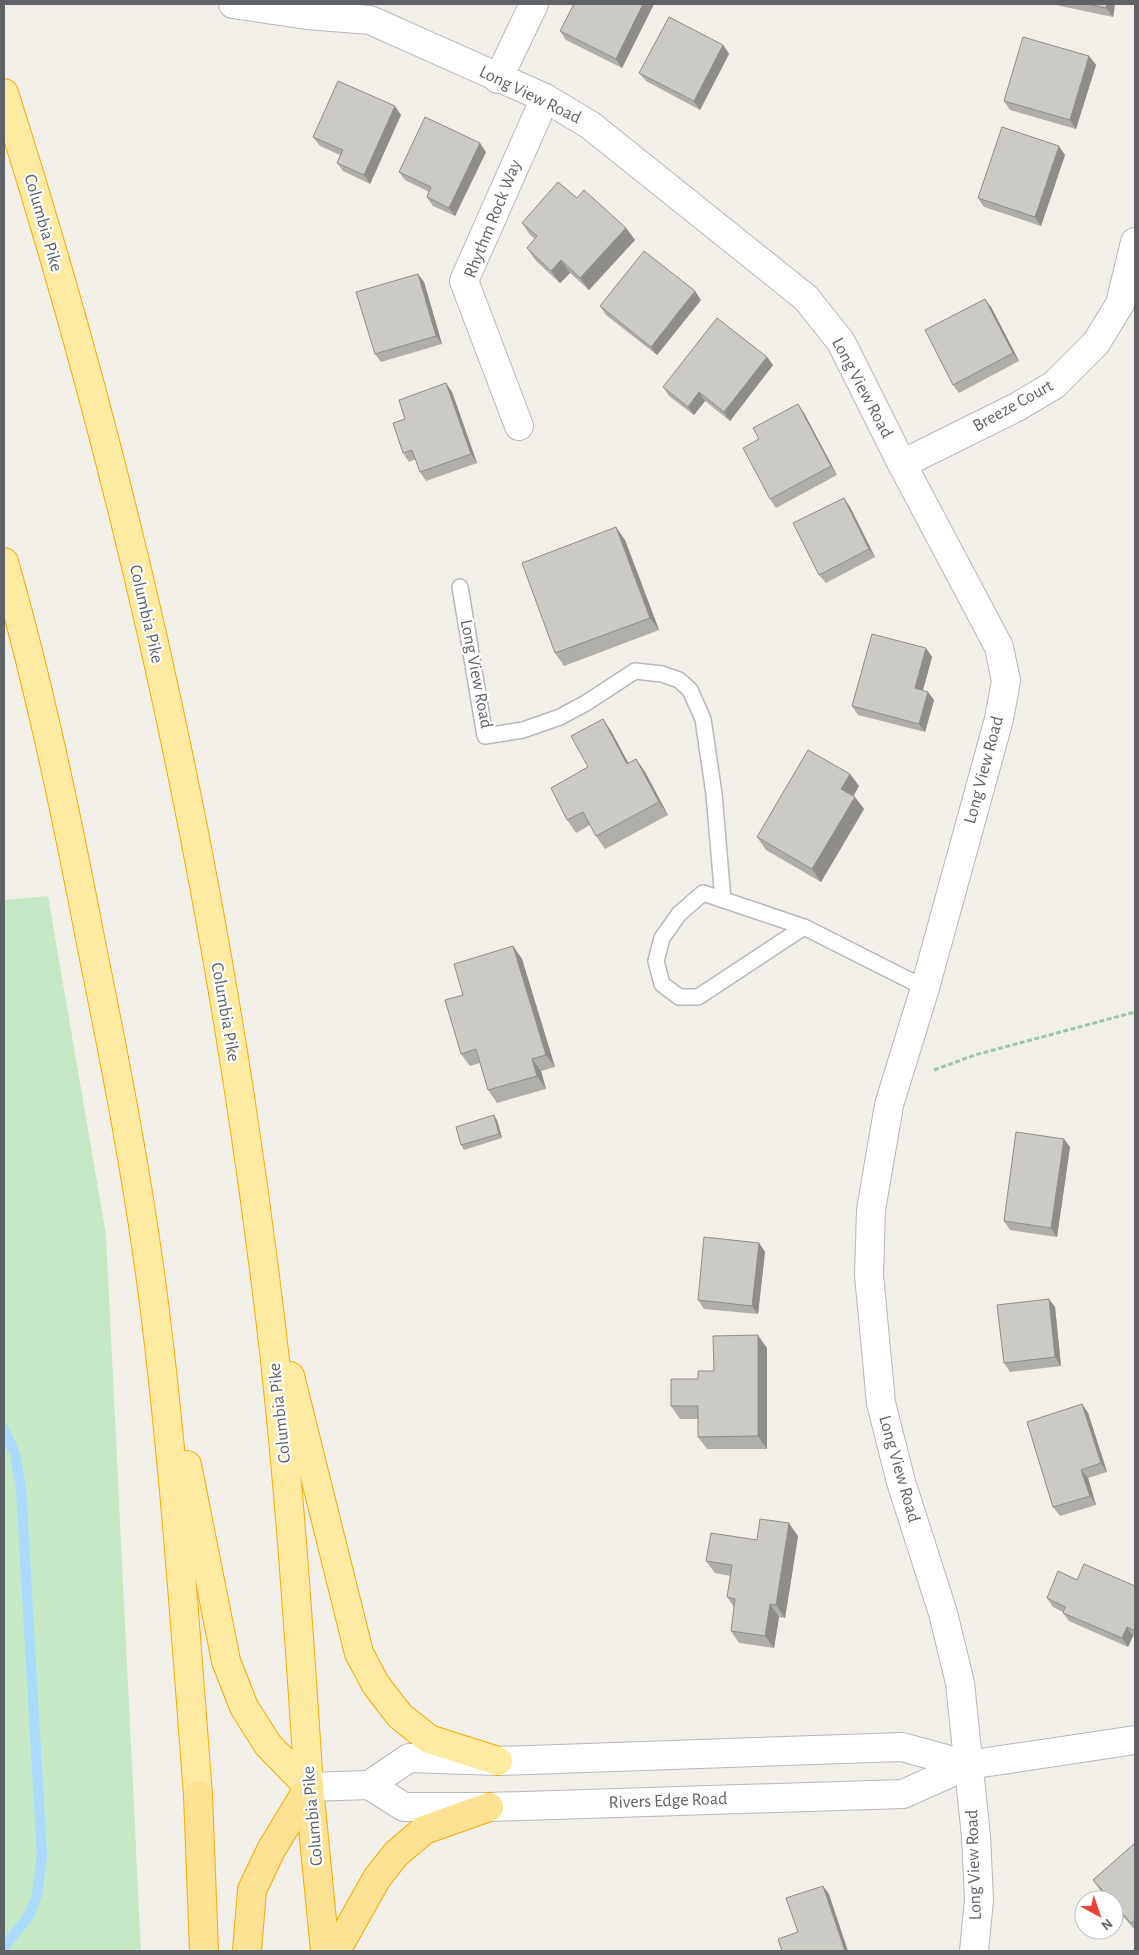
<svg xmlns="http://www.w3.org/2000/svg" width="1139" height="1955" font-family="'Alegreya Sans',sans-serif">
  <rect width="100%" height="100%" fill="#f1efe8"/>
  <polygon fill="#c5e8c5" points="48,896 106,1235 141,1951 4,1951 4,900"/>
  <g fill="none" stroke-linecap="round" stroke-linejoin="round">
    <polyline stroke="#aadaff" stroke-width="10" points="4,1429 15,1454 21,1488 42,1856 37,1895 29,1916 4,1947"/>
    <g stroke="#b5b8bc" stroke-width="18">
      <g id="service">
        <polyline points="460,587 485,736 523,730 560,717 586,703 635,671 662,674 679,680 690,690 703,719 714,794 723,900"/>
        <polyline points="804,927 698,997 679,997 662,984 656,961 662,938 679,914 703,893 804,927 925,988"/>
      </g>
    </g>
    <g stroke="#b5b8bc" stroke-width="30">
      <g id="minor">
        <polyline points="233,4 307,15 370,20 545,98 590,125 806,298 841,342 902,464 999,647 1006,681 999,719 925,988 889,1105 871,1210 869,1275 881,1403 901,1482 943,1613 960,1683 976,1836 979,1900 974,1951"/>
        <polyline points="498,79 534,4"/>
        <polyline points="519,426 464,281 545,98"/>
        <polyline points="902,464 1017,407 1054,385 1096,343 1120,304 1135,242"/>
        <polyline points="369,1785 404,1807 489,1807 903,1794 968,1765 1135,1740"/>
        <polyline points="309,1787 369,1785 409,1758 498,1761 902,1747 968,1765"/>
      </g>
    </g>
    <g stroke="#f9ab00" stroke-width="30">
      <g id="trunk">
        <path d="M4,93C127,478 215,876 265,1277C287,1446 298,1617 309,1787"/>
        <path d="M4,562C40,688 67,818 92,948C115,1061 137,1174 152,1288C174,1457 185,1626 198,1795"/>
        <polyline points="290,1376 359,1653 376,1685 400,1716 429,1739 498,1761"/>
        <polyline points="187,1465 226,1661 244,1707 268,1745 309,1787"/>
      </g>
    </g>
    <g stroke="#f9ab00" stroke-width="30">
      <g id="motorway">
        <polyline points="309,1787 325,1951"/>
        <polyline points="198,1795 204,1951"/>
        <polyline points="247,1951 252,1890 271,1850 309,1787"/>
        <polyline points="336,1951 377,1878 396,1854 424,1830 489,1807"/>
      </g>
    </g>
    <polyline stroke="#9cc7a9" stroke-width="3" stroke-dasharray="5 2.5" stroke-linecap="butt" points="934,1070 975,1055 1135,1012"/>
    <use href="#service" stroke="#fff" stroke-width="15"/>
    <use href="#minor" stroke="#fff" stroke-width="28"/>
    <use href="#trunk" stroke="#feeaa1" stroke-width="28"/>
    <use href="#motorway" stroke="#fde293" stroke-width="28"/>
  </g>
  <g fill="#afaea9">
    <polygon points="654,4 622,68 566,40 560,31"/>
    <polygon points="1051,4 1115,4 1113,17"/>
    <polygon points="723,45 729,54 700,110 646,81 639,73"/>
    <polygon points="1089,56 1096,65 1076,129 1010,110 1004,101"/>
    <polygon points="401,115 370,184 343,171 337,163 340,155 320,146 313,137"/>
    <polygon points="486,152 455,216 433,206 427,197 429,192 405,180 399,172"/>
    <polygon points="1065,155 1041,226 984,207 978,198"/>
    <polygon points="577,198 626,228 635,240 589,290 570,273 560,283 536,261 527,248 535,239 530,235 522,223"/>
    <polygon points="418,274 424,282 442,344 381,362 375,354"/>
    <polygon points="701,300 657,355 606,315 600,306"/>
    <polygon points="991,307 1019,361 959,393 953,385"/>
    <polygon points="767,357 773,365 730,421 705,401 694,415 669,396 663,387"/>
    <polygon points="446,383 452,392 477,463 426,481 420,472 416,459 409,462 403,453 405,419"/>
    <polygon points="804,413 837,475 776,508 770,499"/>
    <polygon points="844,498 850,507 875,557 826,583 819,575"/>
    <polygon points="625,540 659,630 564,666 555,653"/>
    <polygon points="926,648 932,657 923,690 934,700 925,732 858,715 852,706"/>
    <polygon points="603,719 611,731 628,763 636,759 645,772 668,815 605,849 596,836 590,825 576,833 567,820 588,767"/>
    <polygon points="850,774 859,786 853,796 864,809 821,882 766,850 757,837"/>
    <polygon points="513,946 522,959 555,1067 541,1071 546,1089 497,1103 488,1090 480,1063 470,1066 461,1054 463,995"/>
    <polygon points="497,1120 502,1138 464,1150 461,1145"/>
    <polygon points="1064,1139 1070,1147 1057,1237 1010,1230 1004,1221"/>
    <polygon points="759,1243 765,1252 758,1314 704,1309 698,1300"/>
    <polygon points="1055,1307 1061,1366 1010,1372 1004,1363"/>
    <polygon points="767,1348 767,1449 707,1449 698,1437 698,1419 680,1419 671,1406 698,1379 714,1371"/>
    <polygon points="1082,1404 1088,1413 1107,1472 1088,1478 1096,1505 1060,1516 1053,1507"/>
    <polygon points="798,1536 785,1618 779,1617 774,1648 739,1643 731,1631 734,1607 727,1597 731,1576 715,1573 706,1561 757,1540"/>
    <polygon points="1077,1580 1135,1586 1135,1637 1133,1636 1128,1647 1069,1621 1063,1613 1063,1612 1053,1607 1047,1598"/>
    <polygon points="1135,1843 1135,1930 1114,1906 1114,1900 1108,1900 1102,1893 1093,1880"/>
  </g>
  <g fill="#8f8d8a">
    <polygon points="643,4 654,4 622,68 616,59"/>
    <polygon points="1107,4 1115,4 1113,17 1106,8"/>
    <polygon points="723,45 729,54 700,110 694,101"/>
    <polygon points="1089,56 1096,65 1076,129 1070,120"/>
    <polygon points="395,106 401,115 370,184 364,175"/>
    <polygon points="480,143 486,152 455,216 449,208"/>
    <polygon points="1059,146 1065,155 1041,226 1035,217"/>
    <polygon points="626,228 635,240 589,290 580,278"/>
    <polygon points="561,260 570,273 560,283 551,271"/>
    <polygon points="418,274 424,282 442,344 436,336"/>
    <polygon points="695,291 701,300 657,355 651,347"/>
    <polygon points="985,299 991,307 1019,361 1013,353"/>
    <polygon points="767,357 773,365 730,421 724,412"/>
    <polygon points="446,383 452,392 477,463 471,454"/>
    <polygon points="699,392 705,401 694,415 688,407"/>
    <polygon points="798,404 804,413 837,475 831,466"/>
    <polygon points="844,498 850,507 875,557 869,549"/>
    <polygon points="616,527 625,540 659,630 650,618"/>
    <polygon points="926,648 932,657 921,697 915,688"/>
    <polygon points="928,692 934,700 925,732 919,724"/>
    <polygon points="603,719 611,731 636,777 627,764"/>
    <polygon points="636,759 645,772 668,815 659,802"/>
    <polygon points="850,774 859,786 850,802 841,789"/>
    <polygon points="855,797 864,809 821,882 812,869"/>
    <polygon points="513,946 522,959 555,1067 546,1055"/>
    <polygon points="532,1059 541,1071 546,1089 537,1076"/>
    <polygon points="494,1115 497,1120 502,1138 499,1134"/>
    <polygon points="1064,1139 1070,1147 1057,1237 1051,1228"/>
    <polygon points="759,1243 765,1252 758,1314 752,1306"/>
    <polygon points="1049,1299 1055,1307 1061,1366 1055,1357"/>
    <polygon points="758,1335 767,1348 767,1449 758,1436"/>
    <polygon points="1082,1404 1088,1413 1107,1472 1101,1463"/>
    <polygon points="1081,1470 1088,1478 1096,1505 1090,1496"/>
    <polygon points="789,1523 798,1536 785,1618 776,1605"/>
    <polygon points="770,1604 779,1617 774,1648 765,1636"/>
    <polygon points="1127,1627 1133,1636 1128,1647 1122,1638"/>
    <polygon points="823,1886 829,1894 848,1951 845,1951"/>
  </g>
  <g fill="#cccac5" stroke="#8f8d8a">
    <polygon points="574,4 643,4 616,59 560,31"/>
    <polygon points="1086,4 1107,4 1106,8"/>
    <polygon points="669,17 723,45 694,101 639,73"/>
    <polygon points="1023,37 1089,56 1070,120 1004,101"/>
    <polygon points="338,81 395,106 364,175 337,163 343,150 313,137"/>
    <polygon points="425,117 480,143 449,208 427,197 431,187 399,172"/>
    <polygon points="1002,127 1059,146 1035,217 978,198"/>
    <polygon points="558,182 577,198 584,190 626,228 580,278 561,260 551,271 527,248 537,236 522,223"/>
    <polygon points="644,251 695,291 651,347 600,306"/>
    <polygon points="418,274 436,336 375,354 356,292"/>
    <polygon points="985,299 1013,353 953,385 925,330"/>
    <polygon points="717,318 767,357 724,412 699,392 688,407 663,387"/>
    <polygon points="446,383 471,454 420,472 412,450 403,453 393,423 405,419 399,400"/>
    <polygon points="798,404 831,466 770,499 743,448 759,439 753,428"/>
    <polygon points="844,498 869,549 819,575 793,523"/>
    <polygon points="616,527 650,618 555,653 522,563"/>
    <polygon points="872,634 926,648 915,688 928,692 919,724 852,706"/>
    <polygon points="603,719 627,764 636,759 659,802 596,836 583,812 567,820 551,788 588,767 571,736"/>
    <polygon points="808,750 850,774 841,789 855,797 812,869 757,837"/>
    <polygon points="513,946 546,1055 532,1059 537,1076 488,1090 476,1049 461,1054 445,1000 463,995 454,964"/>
    <polygon points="494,1115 499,1134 461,1145 456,1127"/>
    <polygon points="1016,1132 1064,1139 1051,1228 1004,1221"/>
    <polygon points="704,1237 759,1243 752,1306 698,1300"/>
    <polygon points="1049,1299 1055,1357 1004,1363 997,1305"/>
    <polygon points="758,1335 758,1436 698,1437 698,1406 671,1406 671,1379 698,1379 698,1371 714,1371 713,1336"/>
    <polygon points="1082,1404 1101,1463 1081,1470 1090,1496 1053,1507 1027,1422"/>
    <polygon points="760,1519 789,1523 776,1605 770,1604 765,1636 731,1631 735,1599 727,1597 732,1565 706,1561 711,1533 757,1540"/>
    <polygon points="1084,1564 1135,1586 1135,1631 1127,1627 1122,1638 1063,1613 1065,1607 1047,1598 1058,1571 1077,1580"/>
    <polygon points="1135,1843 1135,1920 1131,1923 1114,1904 1114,1900 1111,1900 1093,1880"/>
    <polygon points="823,1886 845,1951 782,1951 778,1939 798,1932 786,1898"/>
  </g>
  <g text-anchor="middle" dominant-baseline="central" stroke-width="4.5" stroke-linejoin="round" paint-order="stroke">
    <g font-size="18" fill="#5f6368" stroke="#fff">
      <text transform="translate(530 95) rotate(26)">Long View Road</text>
      <text transform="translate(493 219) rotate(-68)">Rhythm Rock Way</text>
      <text transform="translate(43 223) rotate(74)">Columbia Pike</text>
      <text transform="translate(862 388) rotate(62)">Long View Road</text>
      <text transform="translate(1013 406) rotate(-29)">Breeze Court</text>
      <text transform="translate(146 614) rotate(77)">Columbia Pike</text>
      <text transform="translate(476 674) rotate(79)">Long View Road</text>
      <text transform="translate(984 770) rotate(-75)">Long View Road</text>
      <text transform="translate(225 1012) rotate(80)">Columbia Pike</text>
      <text transform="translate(280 1413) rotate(-96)">Columbia Pike</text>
      <text transform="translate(899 1469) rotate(74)">Long View Road</text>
      <text transform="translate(668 1801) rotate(-2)">Rivers Edge Road</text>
      <text transform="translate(313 1816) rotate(-95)">Columbia Pike</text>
      <text transform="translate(974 1865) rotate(-92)">Long View Road</text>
    </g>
  </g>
  <rect width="1139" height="1955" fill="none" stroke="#5f6368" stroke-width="10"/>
  <g transform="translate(1099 1915) rotate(140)"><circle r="24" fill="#ffffff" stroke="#bfc1c3"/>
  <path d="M0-4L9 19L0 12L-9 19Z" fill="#ea4335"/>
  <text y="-8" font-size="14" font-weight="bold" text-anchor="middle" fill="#5f6368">N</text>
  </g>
</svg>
